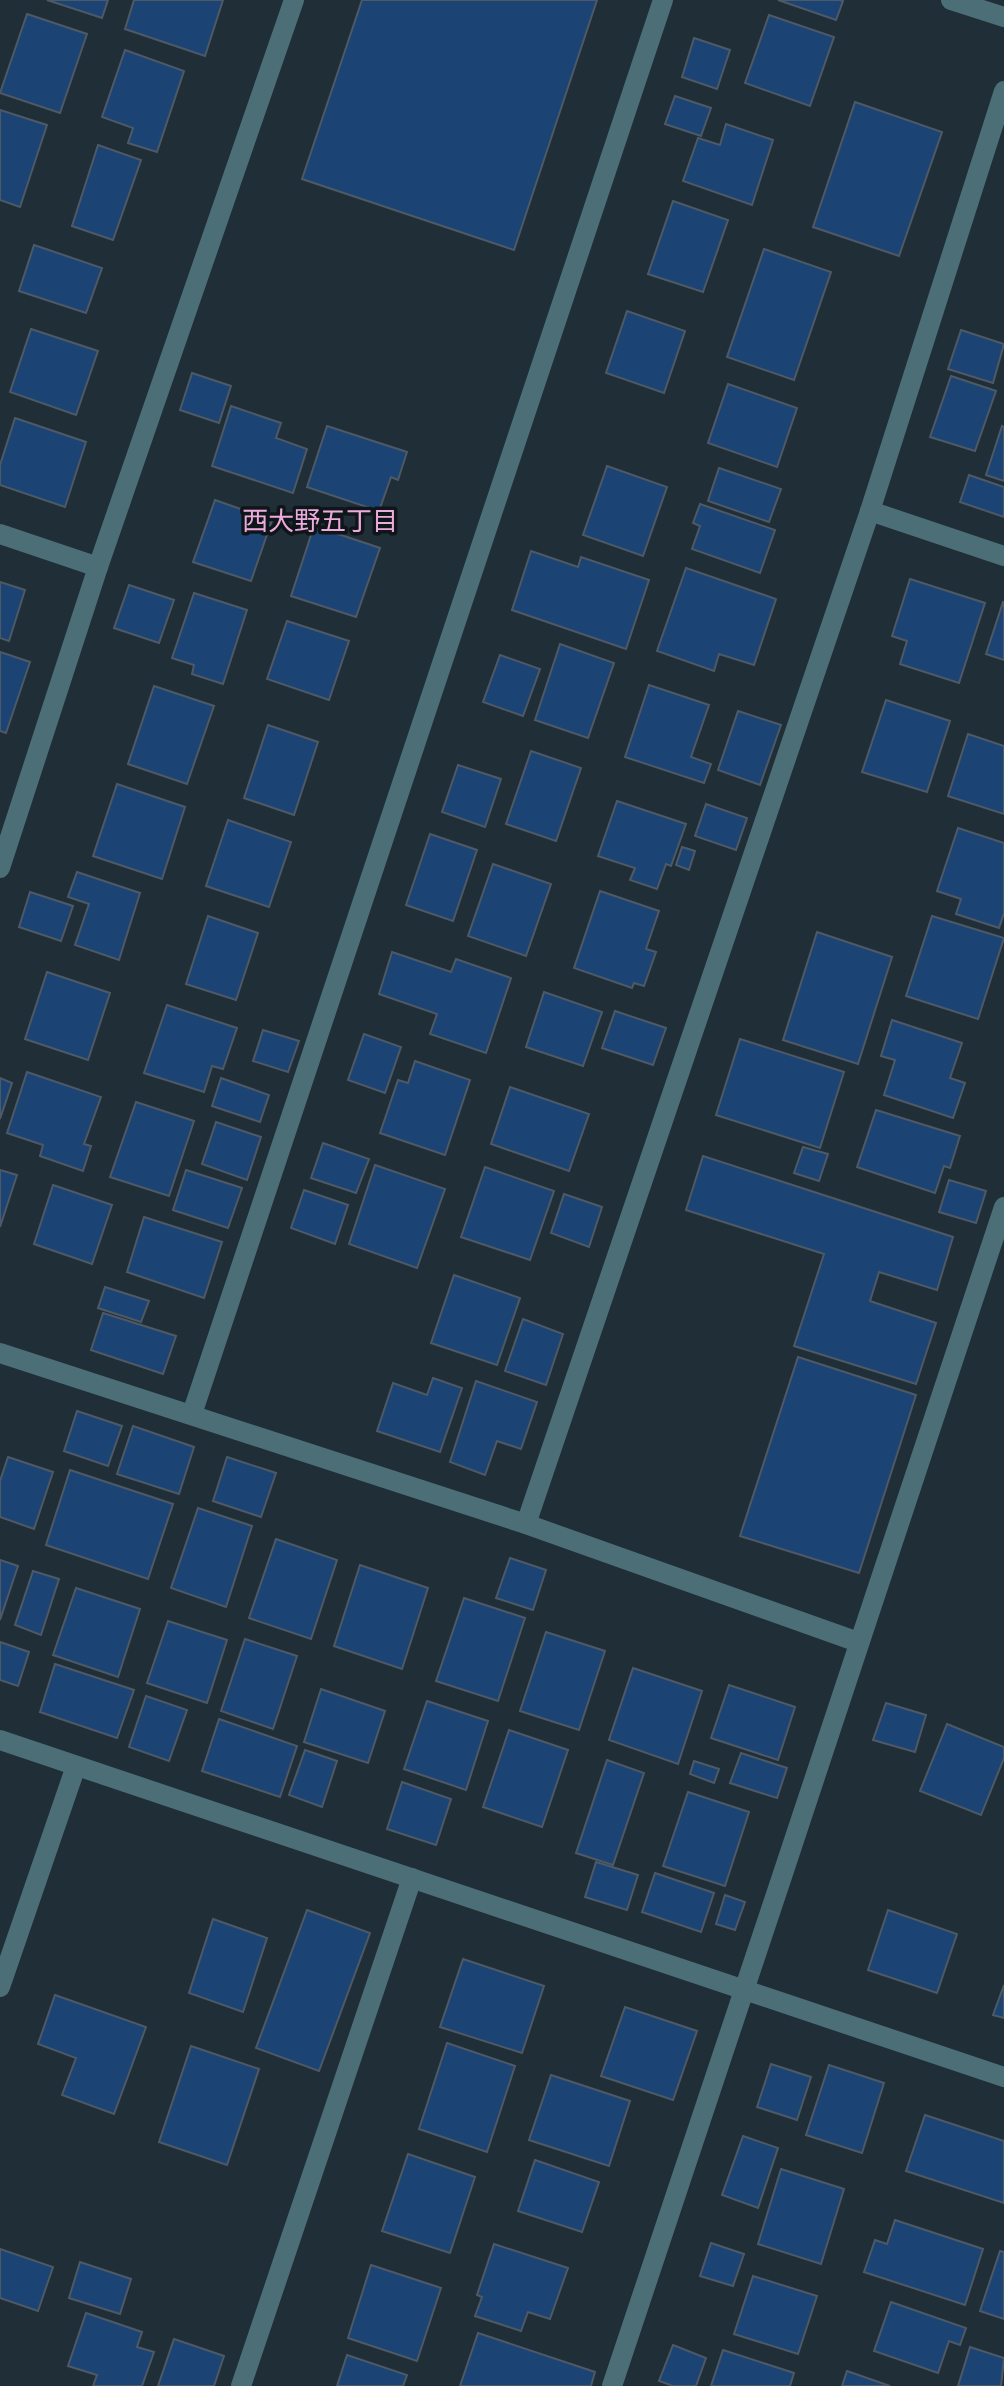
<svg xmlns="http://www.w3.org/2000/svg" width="1004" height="2386" font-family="'Golos Text','Noto Sans JP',sans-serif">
  <rect width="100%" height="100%" fill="#202e37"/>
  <g fill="#1b4373" stroke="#4e5966" stroke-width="2">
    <polygon points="47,0 108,0 102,18"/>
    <polygon points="134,0 223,0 205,56 125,29"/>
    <polygon points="362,0 597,0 514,250 302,179"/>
    <polygon points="778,0 840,0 843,1 836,20"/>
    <polygon points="27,14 87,34 60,113 0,93"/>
    <polygon points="769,15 834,37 810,106 745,83"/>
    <polygon points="694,38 730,50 717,89 682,77"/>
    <polygon points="125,50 184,71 157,152 128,143 133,128 102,117"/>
    <polygon points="675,96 711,108 701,136 665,124"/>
    <polygon points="855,102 942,132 899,256 813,227"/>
    <polygon points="0,110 47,125 20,207 0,200"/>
    <polygon points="726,124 773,140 752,205 683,181 698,138 720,145"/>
    <polygon points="98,145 141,160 113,240 72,226"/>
    <polygon points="673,201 728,220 703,292 648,274"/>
    <polygon points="34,245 102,268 86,313 19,291"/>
    <polygon points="764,249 831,272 794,380 727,357"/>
    <polygon points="627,311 685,331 664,393 606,373"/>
    <polygon points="31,329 98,351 76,415 10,392"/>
    <polygon points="961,330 1004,344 993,383 948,369"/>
    <polygon points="192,373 231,386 219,423 180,410"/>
    <polygon points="951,376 996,391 975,451 930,437"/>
    <polygon points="728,384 797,408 777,467 708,443"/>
    <polygon points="231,406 281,423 276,438 307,449 293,493 212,466"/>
    <polygon points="15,418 86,442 65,507 0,485 0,465"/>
    <polygon points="327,426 407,452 398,480 391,477 379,511 307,487"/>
    <polygon points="1002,426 1004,427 1004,481 986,475"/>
    <polygon points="607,466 667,487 643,556 583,535"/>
    <polygon points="719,468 781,489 769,522 708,501"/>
    <polygon points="969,475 1004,487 1004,517 960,502"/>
    <polygon points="215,500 272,520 251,581 193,562"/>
    <polygon points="700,504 775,530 760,573 692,549 700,526 693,523"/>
    <polygon points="314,526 380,548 356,617 291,596"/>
    <polygon points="531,551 578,567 581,557 649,580 626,649 512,610"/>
    <polygon points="686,568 776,599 754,665 719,654 714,671 657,651"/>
    <polygon points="910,579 985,603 959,683 900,664 907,641 892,636"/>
    <polygon points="0,582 25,590 9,641 0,638"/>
    <polygon points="129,585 174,600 159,643 114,628"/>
    <polygon points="194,593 247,610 223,684 192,674 194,665 172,658"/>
    <polygon points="1003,602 1004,602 1004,660 986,654"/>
    <polygon points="287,621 349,641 329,700 267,679"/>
    <polygon points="560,644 614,663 588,738 535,720"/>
    <polygon points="0,652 30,662 6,733 0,731"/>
    <polygon points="500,655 540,669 523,716 483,702"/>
    <polygon points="649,685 709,705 691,757 711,764 704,783 625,757"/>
    <polygon points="154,686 214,706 187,784 128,764"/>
    <polygon points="886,700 950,721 927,792 862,772"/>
    <polygon points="738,711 781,725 760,785 718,770"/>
    <polygon points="268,725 318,742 294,815 244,798"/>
    <polygon points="968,734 1004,746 1004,814 948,796"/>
    <polygon points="531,751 581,768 556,841 506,824"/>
    <polygon points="458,765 501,779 485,827 442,812"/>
    <polygon points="117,784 185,807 162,879 93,856"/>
    <polygon points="617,801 686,824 671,866 666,864 657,889 630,880 635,868 598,856"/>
    <polygon points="706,804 747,818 736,850 695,836"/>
    <polygon points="228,820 291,842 269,907 206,886"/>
    <polygon points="958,828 1004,843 1004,913 999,928 956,914 961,899 937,891"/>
    <polygon points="430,834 477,850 453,921 406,905"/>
    <polygon points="682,847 695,851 689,870 676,865"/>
    <polygon points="493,864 551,884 526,956 468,936"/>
    <polygon points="77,872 140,893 119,960 75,945 89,904 68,897"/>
    <polygon points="600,891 659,911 646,949 656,952 644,986 634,983 632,988 574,968"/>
    <polygon points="30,892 73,906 61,941 19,927"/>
    <polygon points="208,916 258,933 236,1000 186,984"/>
    <polygon points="932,916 1004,938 978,1019 906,996"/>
    <polygon points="817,932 892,957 858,1064 783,1040"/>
    <polygon points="392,952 451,972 456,959 511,978 486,1053 430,1034 437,1014 379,994"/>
    <polygon points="47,972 110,993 88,1060 25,1039"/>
    <polygon points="544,992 602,1012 583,1066 526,1047"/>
    <polygon points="167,1005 237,1028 223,1069 212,1066 204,1092 144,1073"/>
    <polygon points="615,1011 666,1028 653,1065 602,1048"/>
    <polygon points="892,1020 962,1043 950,1078 965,1083 953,1118 884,1095 895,1060 881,1056"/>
    <polygon points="263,1030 299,1041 288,1072 253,1061"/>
    <polygon points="364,1034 401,1047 385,1093 348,1080"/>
    <polygon points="740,1039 844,1072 820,1148 716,1115"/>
    <polygon points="415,1061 470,1080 445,1155 380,1133 398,1080 408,1083"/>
    <polygon points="27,1072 101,1097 84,1144 91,1146 83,1171 40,1156 43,1145 7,1133"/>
    <polygon points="0,1078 12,1083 0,1119"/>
    <polygon points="221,1078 269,1095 260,1122 212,1106"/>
    <polygon points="510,1087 589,1114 569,1171 491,1144"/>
    <polygon points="136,1102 194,1121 169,1196 110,1177"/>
    <polygon points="876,1110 960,1136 950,1168 944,1166 935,1193 857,1167"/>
    <polygon points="216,1122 261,1137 247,1180 202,1164"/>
    <polygon points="323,1143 369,1159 356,1193 311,1178"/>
    <polygon points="803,1147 828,1154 819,1181 794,1173"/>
    <polygon points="703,1156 953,1237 937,1290 879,1272 870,1301 936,1323 916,1384 794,1346 824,1254 686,1210"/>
    <polygon points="375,1165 445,1189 417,1268 349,1244"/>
    <polygon points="485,1167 554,1191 530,1260 461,1237"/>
    <polygon points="0,1170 17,1175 0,1227"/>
    <polygon points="186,1170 242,1188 228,1228 173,1210"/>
    <polygon points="949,1180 986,1191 976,1223 939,1212"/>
    <polygon points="53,1185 112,1205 92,1264 34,1244"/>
    <polygon points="304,1190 348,1205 335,1244 291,1228"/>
    <polygon points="564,1194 602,1207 589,1247 551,1233"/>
    <polygon points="144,1217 222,1242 204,1298 127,1272"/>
    <polygon points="454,1275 520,1298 497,1365 431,1343"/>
    <polygon points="105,1287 149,1301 141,1322 98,1308"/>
    <polygon points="103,1313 176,1336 163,1374 91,1350"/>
    <polygon points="523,1319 563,1334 546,1385 505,1371"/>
    <polygon points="798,1357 916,1395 859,1573 740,1536"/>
    <polygon points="433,1378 462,1388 440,1452 377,1431 393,1383 427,1395"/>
    <polygon points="476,1381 537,1402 521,1449 497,1441 485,1475 450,1462"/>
    <polygon points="77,1411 122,1426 108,1466 64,1451"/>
    <polygon points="133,1426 194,1447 179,1494 117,1474"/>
    <polygon points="8,1457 53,1472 34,1529 0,1517 0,1481"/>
    <polygon points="227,1457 276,1473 261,1517 213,1501"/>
    <polygon points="70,1470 173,1504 148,1579 46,1545"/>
    <polygon points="198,1508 252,1526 226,1607 171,1588"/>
    <polygon points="276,1539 337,1560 311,1639 249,1618"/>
    <polygon points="510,1558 546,1570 533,1610 496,1598"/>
    <polygon points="0,1560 18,1566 0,1620"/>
    <polygon points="360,1565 428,1588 402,1669 334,1646"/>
    <polygon points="33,1571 59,1579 41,1635 15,1625"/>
    <polygon points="76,1588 140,1609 118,1677 53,1655"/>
    <polygon points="464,1598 525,1618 498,1701 436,1681"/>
    <polygon points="168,1621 227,1640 207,1703 147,1683"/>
    <polygon points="546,1632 605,1651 579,1730 520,1711"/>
    <polygon points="245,1639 297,1656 273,1729 221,1711"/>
    <polygon points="0,1642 29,1652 18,1686 0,1680"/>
    <polygon points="55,1664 134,1690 117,1738 40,1712"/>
    <polygon points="633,1668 702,1691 678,1764 609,1740"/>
    <polygon points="729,1685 795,1707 778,1760 711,1738"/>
    <polygon points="321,1689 385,1711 368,1763 304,1742"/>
    <polygon points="146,1696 187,1710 169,1761 129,1747"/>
    <polygon points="427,1701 488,1721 466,1790 404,1769"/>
    <polygon points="886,1703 926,1715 915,1752 873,1740"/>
    <polygon points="219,1719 297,1746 280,1797 202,1771"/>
    <polygon points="947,1724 1004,1747 1004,1758 981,1815 920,1791"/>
    <polygon points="509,1730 568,1750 542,1827 483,1807"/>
    <polygon points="305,1750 337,1761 322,1807 289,1795"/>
    <polygon points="741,1753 787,1768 777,1798 730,1783"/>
    <polygon points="607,1760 644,1773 613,1865 576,1853"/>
    <polygon points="694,1761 719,1769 714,1783 690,1774"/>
    <polygon points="402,1782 451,1799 436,1845 387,1829"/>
    <polygon points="688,1792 749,1812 725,1886 663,1866"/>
    <polygon points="596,1862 638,1875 627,1910 585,1897"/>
    <polygon points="655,1873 714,1893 701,1932 642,1912"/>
    <polygon points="725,1895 745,1902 735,1930 716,1924"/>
    <polygon points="307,1910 370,1933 319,2071 256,2048"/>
    <polygon points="888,1910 957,1934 937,1993 868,1970"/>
    <polygon points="213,1919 267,1938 243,2012 189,1993"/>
    <polygon points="463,1959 544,1986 522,2053 440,2027"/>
    <polygon points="1004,1985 1004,2018 993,2015"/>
    <polygon points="55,1995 146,2027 114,2114 62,2095 76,2058 38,2044"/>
    <polygon points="625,2007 697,2031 673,2100 601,2076"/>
    <polygon points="447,2043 515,2066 487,2152 419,2129"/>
    <polygon points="191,2046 259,2069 227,2165 159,2142"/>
    <polygon points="771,2064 811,2077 797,2120 757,2107"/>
    <polygon points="829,2065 884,2083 862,2153 806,2135"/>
    <polygon points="551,2075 630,2101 609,2166 529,2140"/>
    <polygon points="925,2115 1004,2141 1004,2203 906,2171"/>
    <polygon points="743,2136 778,2148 758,2208 722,2195"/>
    <polygon points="408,2154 475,2177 450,2253 382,2231"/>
    <polygon points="535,2160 599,2182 582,2232 518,2211"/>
    <polygon points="781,2169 844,2189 821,2264 758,2244"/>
    <polygon points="895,2220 983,2249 965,2305 864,2272 875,2240 887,2244"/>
    <polygon points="711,2243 744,2254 733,2286 700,2276"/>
    <polygon points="494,2244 568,2268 550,2319 528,2312 521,2331 475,2316 482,2297 477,2295"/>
    <polygon points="0,2249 53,2267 38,2311 0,2298"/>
    <polygon points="1000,2251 1004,2252 1004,2319 980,2311"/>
    <polygon points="80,2262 131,2279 120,2314 69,2298"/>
    <polygon points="371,2265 441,2288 417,2361 348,2338"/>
    <polygon points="753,2276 817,2296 798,2354 734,2334"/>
    <polygon points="891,2302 966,2328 960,2345 949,2341 938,2373 874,2351"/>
    <polygon points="86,2313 142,2332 137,2347 154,2352 142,2386 93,2386 97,2375 68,2366"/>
    <polygon points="478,2333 595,2372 591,2386 460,2386"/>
    <polygon points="174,2339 224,2356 214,2386 158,2386"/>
    <polygon points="673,2345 706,2358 696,2386 673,2386 659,2381"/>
    <polygon points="970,2347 1004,2358 1001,2386 958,2386"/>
    <polygon points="723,2350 794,2373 790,2386 711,2386"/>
    <polygon points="347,2355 407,2375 403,2386 337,2386"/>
    <polygon points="847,2371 890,2386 842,2386"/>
  </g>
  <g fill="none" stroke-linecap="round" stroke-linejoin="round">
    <g stroke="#4c6f77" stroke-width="20">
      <polyline points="951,0 1004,17"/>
      <polyline points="870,511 1004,556"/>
      <polyline points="0,534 98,567"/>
      <polyline points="0,868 98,567 294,0"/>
      <polyline points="0,1353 526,1524 858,1642"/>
      <polyline points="192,1414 663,0"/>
      <polyline points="526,1524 870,511 1004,91"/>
      <polyline points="0,1740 1004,2077"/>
      <polyline points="0,1987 76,1766"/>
      <polyline points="241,2386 412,1878"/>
      <path d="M612,2386C745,1994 872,1599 1004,1207"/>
    </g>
  </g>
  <g text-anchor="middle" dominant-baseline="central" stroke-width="7" stroke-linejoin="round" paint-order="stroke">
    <g font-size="26" fill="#edabdd" stroke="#0f1619">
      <text x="320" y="520">西大野五丁目</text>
    </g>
  </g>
</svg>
